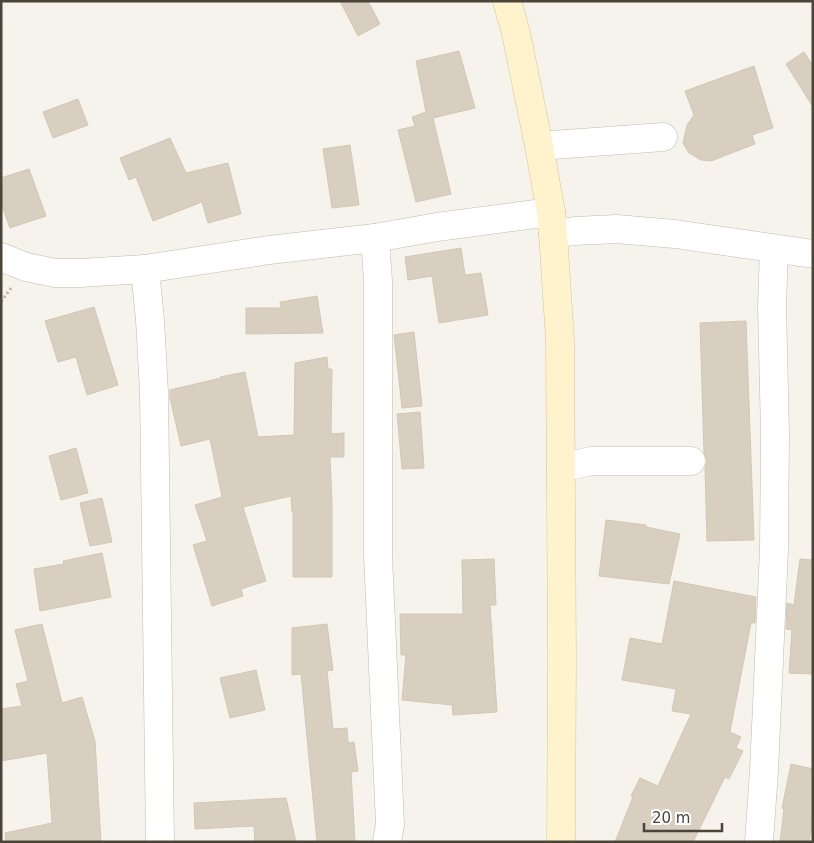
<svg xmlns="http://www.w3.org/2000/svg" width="814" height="843" font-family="'DejaVu Sans',sans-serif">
  <rect width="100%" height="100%" fill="#f6f3ec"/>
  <g fill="#d8cfc1" stroke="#d3c7b4">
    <polygon points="340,1 368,1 380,24 358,36"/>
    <polygon points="459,51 475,108 433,118 451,194 416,202 398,130 415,126 412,117 426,112 416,61"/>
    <polygon points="804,52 813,66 813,107 786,64"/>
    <polygon points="754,66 773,128 752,135 755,144 711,161 701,160 689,153 683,143 687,125 694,115 685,91"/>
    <polygon points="78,99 88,125 53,138 43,112"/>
    <polygon points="170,138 186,173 228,163 241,214 208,223 202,202 153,221 136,177 129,180 120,158"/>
    <polygon points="350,145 359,205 332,208 323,149"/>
    <polygon points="29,169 46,216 10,228 1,203 1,178"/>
    <polygon points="461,248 465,275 481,273 488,315 439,323 432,276 408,280 405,257"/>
    <polygon points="317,296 323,333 246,334 246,308 281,308 280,302"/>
    <polygon points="94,307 118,385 87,395 76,357 58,362 45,321"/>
    <polygon points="746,321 754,540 707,541 705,468 707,461 704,453 700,323"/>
    <polygon points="414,332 422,406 402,408 394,335"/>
    <polygon points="327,357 328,369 332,369 331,434 344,433 344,457 330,457 332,503 332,577 293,577 293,512 292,512 291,496 243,507 266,581 241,589 243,596 212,606 193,545 207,541 195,505 222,497 210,439 181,446 170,398 170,390 221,378 220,377 245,372 258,437 294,435 295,363"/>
    <polygon points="420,412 424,468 402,469 397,414"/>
    <polygon points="76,448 88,493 61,500 49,456"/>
    <polygon points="102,498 112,542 90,546 80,503"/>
    <polygon points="606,520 646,525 646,527 680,534 669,584 599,576"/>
    <polygon points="102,553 111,597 40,611 34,569 64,564 63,561"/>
    <polygon points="494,559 496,605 490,605 497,712 453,715 452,705 402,700 406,655 401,655 400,614 463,614 462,560"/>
    <polygon points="800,559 813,560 813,674 789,673 792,630 786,629 787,603 794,605"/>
    <polygon points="674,581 756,597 755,623 751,623 730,732 741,737 736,748 743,751 729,779 725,777 693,842 615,842 633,797 631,796 640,778 658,786 691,714 672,711 676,689 622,680 630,638 662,644"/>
    <polygon points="42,624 62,703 82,697 95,741 101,842 6,842 5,833 52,823 47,753 1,761 1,709 22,706 16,684 28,681 15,630"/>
    <polygon points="327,624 333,670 327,671 333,729 347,728 348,743 354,742 358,771 351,772 355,842 317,842 301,674 292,675 292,628"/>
    <polygon points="256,670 265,710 230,718 220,678"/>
    <polygon points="791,764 813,769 813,818 809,842 780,842 784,809 782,808"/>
    <polygon points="286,798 296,842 255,842 254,826 195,829 194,803"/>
  </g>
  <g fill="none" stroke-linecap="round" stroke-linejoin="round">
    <g stroke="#c2bbae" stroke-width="29">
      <g id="minor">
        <polyline points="539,146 663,137"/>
        <polyline points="553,234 575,231 616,229 675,234 813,254"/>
        <polyline points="375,238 378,281 378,555 390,824 387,842"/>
        <polyline points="1,257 26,267 55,273 80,273 145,269 269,250 375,238 437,227 551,212"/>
        <polyline points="145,269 150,320 154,392 160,842"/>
        <polyline points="561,468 591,461 691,461"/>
        <polyline points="759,842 764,771 774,549 775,434 772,306 774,249"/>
      </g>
    </g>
    <g stroke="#d6c79b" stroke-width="29">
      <polyline id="secondary" points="507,1 516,33 539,146 551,212 553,234 560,340 562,658 561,842"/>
    </g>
    <polyline stroke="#c4b79f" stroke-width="3" stroke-dasharray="2.5 2.5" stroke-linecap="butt" points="1,302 11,288"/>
    <use href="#minor" stroke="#fff" stroke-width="28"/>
    <use href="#secondary" stroke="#fff3cd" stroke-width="28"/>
  </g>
  <rect width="814" height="843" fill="none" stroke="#4b4439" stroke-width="5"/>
  <path d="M644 823v8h78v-8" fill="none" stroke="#4b4439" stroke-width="2.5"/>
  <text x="652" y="823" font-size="15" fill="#4b4439" stroke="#ffffff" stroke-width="4" paint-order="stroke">20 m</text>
</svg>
